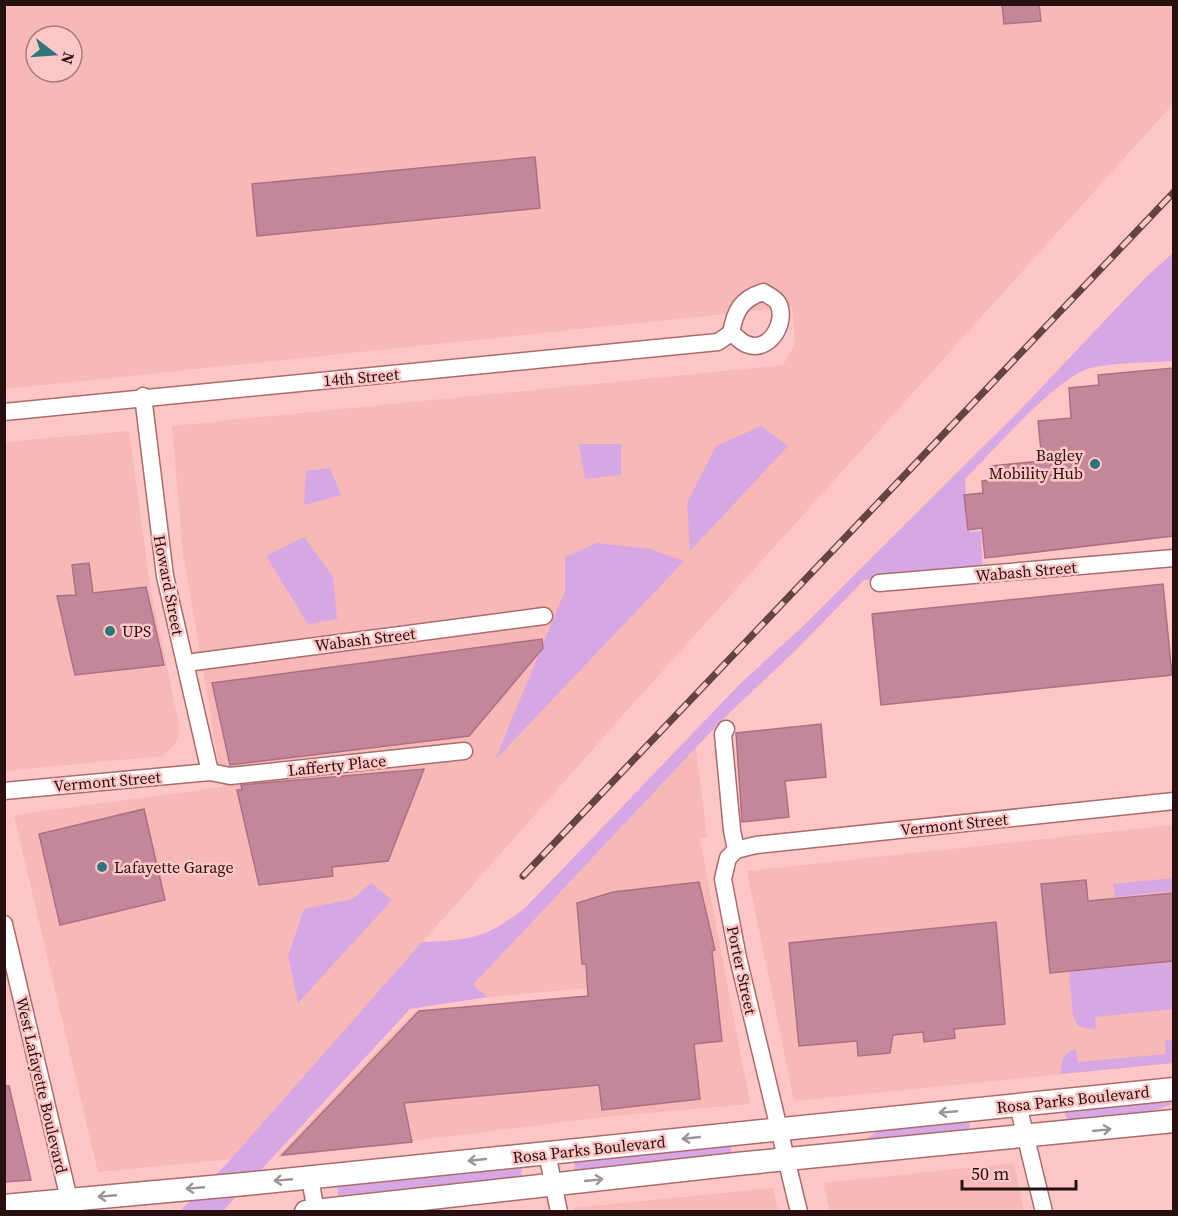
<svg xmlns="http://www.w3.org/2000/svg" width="1178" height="1216" font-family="'Source Serif 4',serif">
  <rect width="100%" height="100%" fill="#ffc6c6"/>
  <g fill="#f7b8b8" fill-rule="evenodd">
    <path d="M5,5H1173V104L631,706L231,1159L98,1172L14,815L223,787L183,554L172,426L783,365L795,344L792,307L5,389ZM36,36H72V72H36Z"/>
    <polygon points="129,431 150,585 180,730 178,737 175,744 162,756 5,771 4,442"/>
    <polygon points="696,748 707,837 700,839 750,1104 603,1117 276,1158 414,1012 589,996 588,988 488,997 473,985"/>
    <polygon points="1173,825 1173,1063 794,1101 747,871"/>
    <polygon points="1014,1163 1024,1211 830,1211 823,1183"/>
    <polygon points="773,1188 778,1211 574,1212 573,1208"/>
  </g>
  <g fill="#d7a7e4">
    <path d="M1173,253V361C1147,363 1117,362 1091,368C1058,375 991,454 965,479L969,532L981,531L983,571L864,580L797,649L722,720L473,985L488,997L410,1009L223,1211L179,1212L231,1159L422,942C471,940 486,938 525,908L740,684L802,627L1021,409L1146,277Z"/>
    <polygon points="761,426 788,446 690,551 687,503 716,446"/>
    <polygon points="579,444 621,444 621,475 585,479"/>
    <polygon points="330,468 341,495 304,505 306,471"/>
    <polygon points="304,537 333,577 337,619 308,624 266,556"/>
    <polygon points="597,543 650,549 684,561 495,760 565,591 565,557"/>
    <polygon points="1173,878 1173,891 1115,897 1113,884"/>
    <polygon points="371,883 392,900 298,1003 288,956 304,909 353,899"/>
    <polygon points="1173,962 1173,1009 1095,1017 1096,1030 1078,1026 1073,1016 1069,972"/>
    <path d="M1173,1040V1063L1061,1074C1060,1061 1063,1053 1076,1049L1078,1062L1166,1054L1165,1041Z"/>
    <polygon points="1173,1098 1173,1104 1144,1114 1069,1121 1065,1115 1067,1110"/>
    <polygon points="965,1119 970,1124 969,1130 868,1141 867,1139 879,1129"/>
    <polygon points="730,1144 732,1153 575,1172 574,1159"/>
    <polygon points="521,1166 522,1178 338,1196 337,1184"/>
  </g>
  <g fill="#c58699" stroke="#ac6f83" stroke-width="1.5">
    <polygon points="1002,4 1039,4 1041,21 1004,24"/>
    <polygon points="535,157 540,208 257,236 252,184"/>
    <polygon points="1173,368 1173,536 985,558 982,528 968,530 964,495 983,493 982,481 992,480 991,466 1042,461 1038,421 1071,418 1069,388 1099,385 1098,375"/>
    <polygon points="89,563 93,593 146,587 164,665 75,675 57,596 76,595 72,565"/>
    <polygon points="1163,584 1172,675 881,705 872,614"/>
    <polygon points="542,639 543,648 469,736 230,765 212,683"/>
    <polygon points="821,724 826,777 785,781 789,817 742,822 736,733"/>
    <polygon points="424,769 388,861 332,867 333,876 259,885 237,790 242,790 241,785"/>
    <polygon points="144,809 165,900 60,925 39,834"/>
    <polygon points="1086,880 1088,901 1173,893 1173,961 1050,973 1041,884"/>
    <polygon points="699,882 715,950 712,951 722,1041 694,1044 700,1099 602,1110 599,1085 404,1103 412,1142 282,1155 419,1011 588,996 586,964 582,964 577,903 613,892"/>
    <polygon points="996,922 1005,1024 954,1029 955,1038 924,1042 923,1032 893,1035 890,1053 858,1056 857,1041 799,1046 789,943"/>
    <polygon points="4,1086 9,1086 31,1180 4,1182"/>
  </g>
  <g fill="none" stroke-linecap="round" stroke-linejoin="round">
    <g stroke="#ab6b6c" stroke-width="19">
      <g id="minor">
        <polyline points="143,396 165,576 210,772"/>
        <path d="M4,412L718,342L731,333C735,311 741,299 763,292C768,295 775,298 778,303C788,322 769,354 746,344C741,342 736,336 731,333"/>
        <polyline points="879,583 1174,558"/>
        <polyline points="186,663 544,616"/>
        <polyline points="726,729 723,734 732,830 736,850 728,858 723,879 738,958 799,1212"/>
        <polyline points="4,791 210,772 230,776 464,751"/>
        <polyline points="736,850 756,845 1174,801"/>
        <polyline points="4,924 72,1212"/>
        <polyline points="1018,1105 1044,1212"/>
        <polyline points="547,1153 559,1212"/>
        <polyline points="310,1178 316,1212"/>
      </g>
    </g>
    <g stroke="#ab6b6c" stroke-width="25">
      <g id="secondary">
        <polyline points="245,1184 1174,1089"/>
        <polyline points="4,1206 145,1193"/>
        <polyline points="306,1212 737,1164 1174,1121"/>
      </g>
    </g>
    <use href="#minor" stroke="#fff" stroke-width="16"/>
    <use href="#secondary" stroke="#fff" stroke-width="22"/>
    <g stroke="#644343" stroke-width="7">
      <polyline id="rail" points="523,876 1174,192"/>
    </g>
    <use href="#rail" stroke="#ffc6c6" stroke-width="4.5" stroke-dasharray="14" stroke-linecap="butt"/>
    <g stroke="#ab6b6c" stroke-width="25" stroke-linecap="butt">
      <polyline id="secondary-bridge" points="145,1193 245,1184"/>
    </g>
    <use href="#secondary-bridge" stroke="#fff" stroke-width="22"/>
  </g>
  <defs><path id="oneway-shaft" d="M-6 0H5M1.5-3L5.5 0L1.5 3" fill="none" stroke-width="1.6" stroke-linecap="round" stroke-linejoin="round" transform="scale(1.5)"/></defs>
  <g stroke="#9e9394">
    <use href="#oneway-shaft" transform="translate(948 1112) rotate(175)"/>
    <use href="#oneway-shaft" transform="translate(1102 1130) rotate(-6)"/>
    <use href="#oneway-shaft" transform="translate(691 1138) rotate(174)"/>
    <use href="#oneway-shaft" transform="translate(477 1160) rotate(174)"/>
    <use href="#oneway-shaft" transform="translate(283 1180) rotate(175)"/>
    <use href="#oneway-shaft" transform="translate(594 1180) rotate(-6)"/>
    <use href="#oneway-shaft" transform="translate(195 1188) rotate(175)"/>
    <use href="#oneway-shaft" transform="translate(107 1196) rotate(175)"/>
  </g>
  <g fill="#2d777a" stroke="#ffc6c6" stroke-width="2">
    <circle cx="1095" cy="464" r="6"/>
    <circle cx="110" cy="631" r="6"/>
    <circle cx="102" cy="867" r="6"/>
  </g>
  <g text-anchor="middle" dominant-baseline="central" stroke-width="5" stroke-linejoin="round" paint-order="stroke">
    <g font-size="16" fill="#281011" stroke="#ffc6c6">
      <text transform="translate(361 377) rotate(-5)">14th Street</text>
      <text transform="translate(1026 571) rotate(-5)">Wabash Street</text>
      <text transform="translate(169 585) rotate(79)">Howard Street</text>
      <text transform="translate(365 639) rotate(-7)">Wabash Street</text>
      <text transform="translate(337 765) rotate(-6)">Lafferty Place</text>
      <text transform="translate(107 781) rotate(-5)">Vermont Street</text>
      <text transform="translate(954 824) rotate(-6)">Vermont Street</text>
      <text transform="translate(742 970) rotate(78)">Porter Street</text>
      <text transform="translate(42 1085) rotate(77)">West Lafayette Boulevard</text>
      <text transform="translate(1073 1099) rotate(-6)">Rosa Parks Boulevard</text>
      <text transform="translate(589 1149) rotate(-6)">Rosa Parks Boulevard</text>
    </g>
    <g font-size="16" fill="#281011" stroke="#ffc6c6" text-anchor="start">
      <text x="1083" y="455" text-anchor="end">Bagley<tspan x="1083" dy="18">Mobility Hub</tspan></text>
      <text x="122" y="631">UPS</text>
      <text x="114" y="867">Lafayette Garage</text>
    </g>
  </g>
  <rect width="1178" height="1216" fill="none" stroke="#281011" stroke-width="12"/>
  <g transform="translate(54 54) rotate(107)"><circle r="28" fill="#ffc6c6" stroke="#a97d7e" stroke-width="1.5"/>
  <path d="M0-4.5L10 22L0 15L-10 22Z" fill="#2d777a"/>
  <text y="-9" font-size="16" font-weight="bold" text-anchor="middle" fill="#281011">N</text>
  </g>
  <path d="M962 1180v9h114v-9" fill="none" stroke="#281011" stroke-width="3"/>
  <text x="971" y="1180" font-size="18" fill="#281011" stroke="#ffc6c6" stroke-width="4.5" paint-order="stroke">50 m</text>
</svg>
